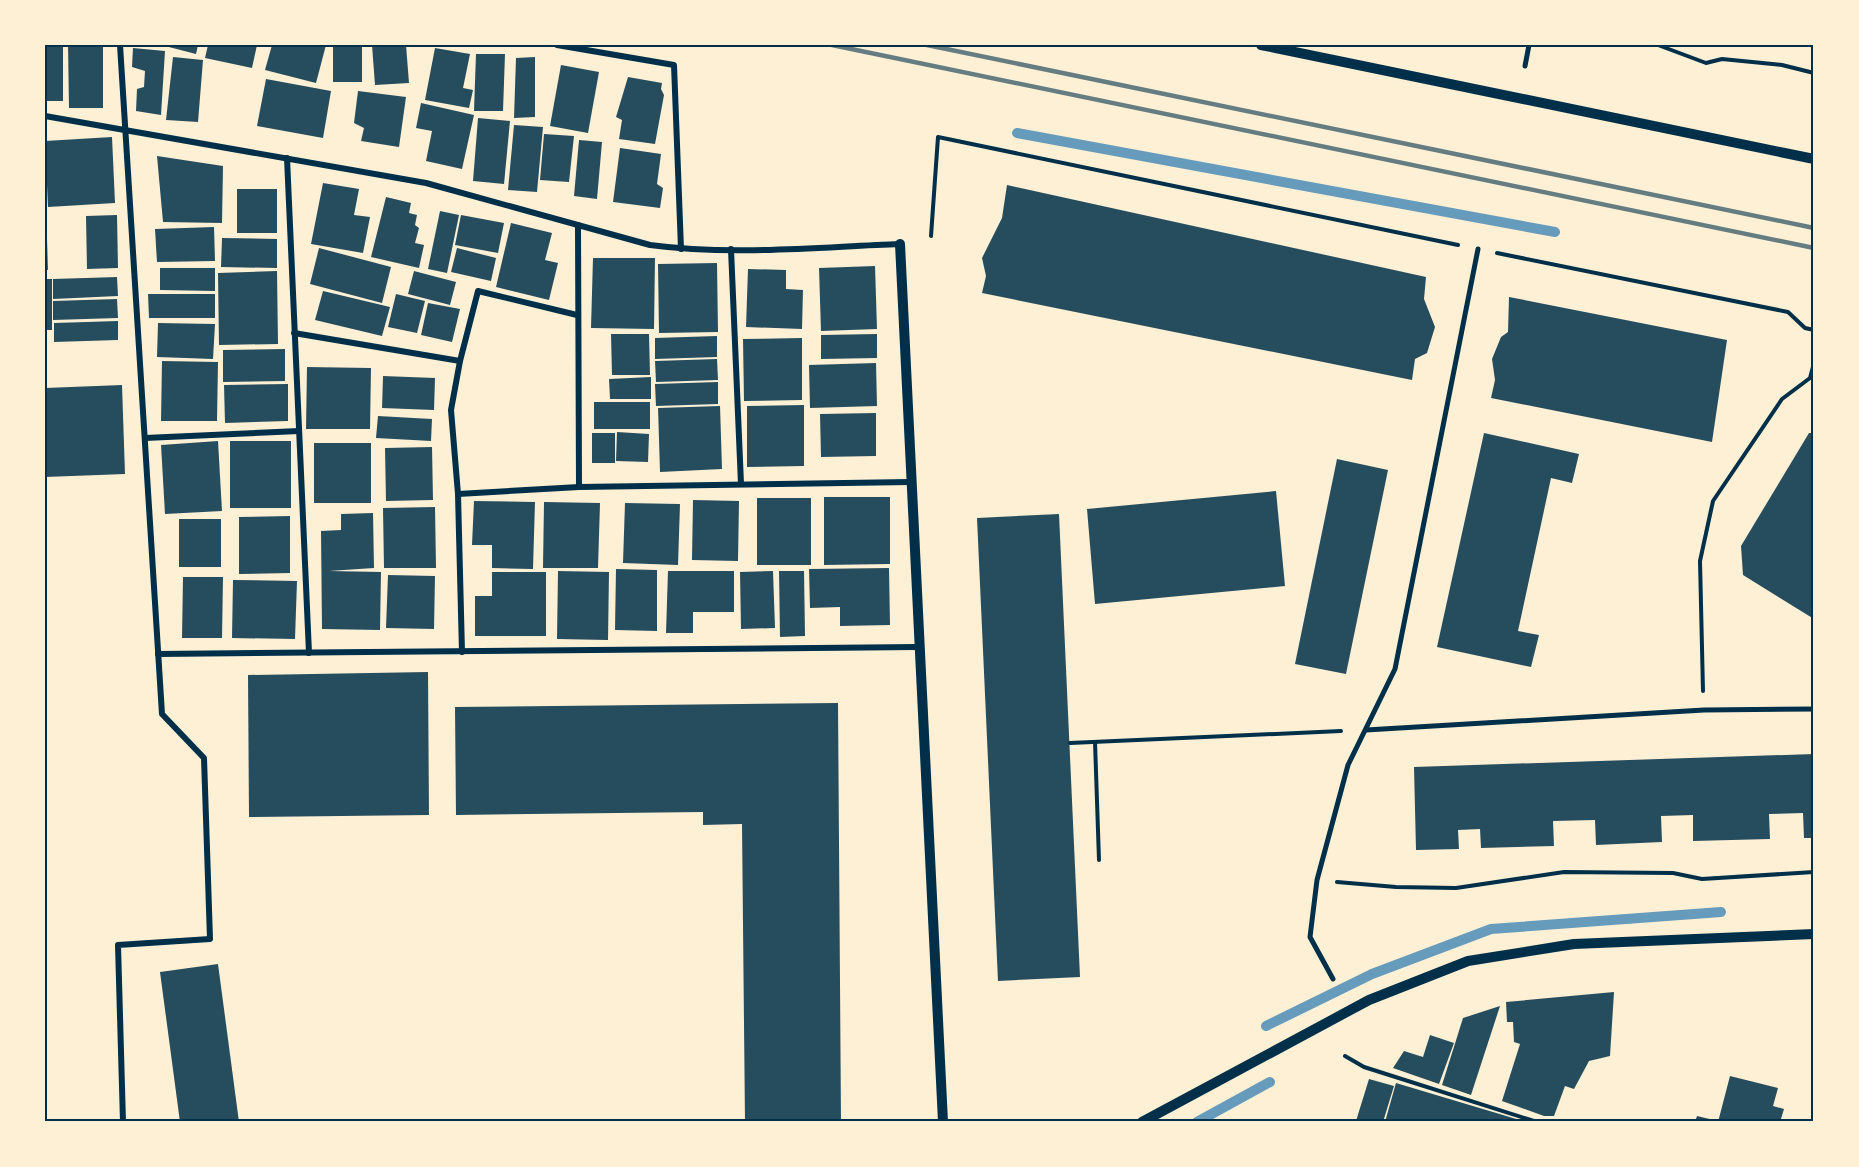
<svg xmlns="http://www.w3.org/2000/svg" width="1859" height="1167" font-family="Poppins,sans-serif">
  <rect width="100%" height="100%" fill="#fdf0d5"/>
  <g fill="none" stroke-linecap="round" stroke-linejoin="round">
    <g stroke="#669bbc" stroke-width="10">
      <polyline points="1017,133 1555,232"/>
      <polyline points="1266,1026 1372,974 1491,929 1721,912"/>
      <polyline points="1197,1122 1270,1082"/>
    </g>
  </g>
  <g fill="#264d5e">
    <rect x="45" y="45" width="18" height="56"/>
    <polygon points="68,45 103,45 103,108 69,108"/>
    <polygon points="161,45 198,45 196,54"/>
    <polygon points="208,45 257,45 252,68 205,58"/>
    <polygon points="272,45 326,45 316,83 265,70"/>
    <rect x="333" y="45" width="29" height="37"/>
    <polygon points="372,45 406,45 409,83 375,85"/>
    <polygon points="133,48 165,51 161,115 136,111 137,89 144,87 145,71 132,67"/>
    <polygon points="435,48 470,54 463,88 473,90 469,108 425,100"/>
    <polygon points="476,54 505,54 503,111 474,111"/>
    <polygon points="173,57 203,60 198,122 166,120"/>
    <polygon points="535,57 535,117 514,118 516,58"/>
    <polygon points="561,65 599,72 588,133 550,126"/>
    <polygon points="628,77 662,83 661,89 664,95 655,144 619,139 622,120 616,117"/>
    <polygon points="266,79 331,91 323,138 257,126"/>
    <polygon points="358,91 406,97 399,147 361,141 364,128 354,123"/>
    <polygon points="421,103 474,115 462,169 426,161 432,131 416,128"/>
    <polygon points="478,118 510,121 504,184 473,181"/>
    <polygon points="514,125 543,127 537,192 508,190"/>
    <polygon points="544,134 574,136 569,182 540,180"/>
    <polygon points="112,137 115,203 48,207 45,141"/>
    <polygon points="579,140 602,142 597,199 574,196"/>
    <polygon points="620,148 661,154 657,184 663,188 660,208 613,202"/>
    <polygon points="157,156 223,166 222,223 163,222"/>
    <polygon points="323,183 359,189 354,215 370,217 363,253 311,244"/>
    <polygon points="1007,185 1426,277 1424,299 1435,327 1427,353 1415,359 1412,380 982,293 986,276 982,258 1002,218"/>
    <rect x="237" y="189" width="40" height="44"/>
    <polygon points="386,197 411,203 409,213 417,215 415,225 419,228 415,243 424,245 419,268 371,257"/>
    <polygon points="440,211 459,215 447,273 428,269"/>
    <polygon points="117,215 118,268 87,269 86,216"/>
    <polygon points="461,215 504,223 498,253 455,245"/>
    <polygon points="511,223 552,233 545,260 558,263 549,300 496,287"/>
    <polygon points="214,227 215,261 157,262 155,229"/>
    <polygon points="222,238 277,239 277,268 221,267"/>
    <polygon points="45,239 47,239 48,270 45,270"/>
    <polygon points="319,248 391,267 382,303 310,284"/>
    <polygon points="457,248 496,258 491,281 451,272"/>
    <polygon points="593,258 655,258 654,329 591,328"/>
    <polygon points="717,263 718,332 659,333 658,264"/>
    <polygon points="875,266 877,329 821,331 819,268"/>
    <polygon points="160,268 215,268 215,291 160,290"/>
    <polygon points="748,269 786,270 786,289 803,290 802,329 746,327"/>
    <polygon points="277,271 278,344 219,345 218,273"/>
    <polygon points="414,271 456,282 450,305 408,294"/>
    <polygon points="117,277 118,296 53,299 53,279"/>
    <rect x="45" y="279" width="7" height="51"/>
    <polygon points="323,291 390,307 382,336 315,320"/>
    <polygon points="148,294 215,294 215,318 149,318"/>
    <polygon points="396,294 425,301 417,333 388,327"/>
    <polygon points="1509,297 1727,340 1712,442 1491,398 1495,380 1492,359 1501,337 1508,332"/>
    <polygon points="117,299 118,318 53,320 53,301"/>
    <polygon points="428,303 460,309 452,342 421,335"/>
    <polygon points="118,321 118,340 54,342 54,323"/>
    <polygon points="158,323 215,324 213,359 157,357"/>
    <polygon points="611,334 649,334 650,375 612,375"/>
    <polygon points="877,334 877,358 821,359 821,335"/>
    <polygon points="717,336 717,357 655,359 655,338"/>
    <polygon points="802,338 802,400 744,401 743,339"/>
    <polygon points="285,349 285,381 223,382 223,350"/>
    <polygon points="717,359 718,380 656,382 655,361"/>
    <polygon points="162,361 218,362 217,421 161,421"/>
    <polygon points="876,363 877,406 810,408 809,365"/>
    <polygon points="307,367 371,368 370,429 306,429"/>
    <polygon points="383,376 435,378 434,410 382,408"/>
    <polygon points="651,377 651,399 610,399 609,379"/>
    <polygon points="718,382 718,404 656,406 655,384"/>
    <polygon points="288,384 288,421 225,423 224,385"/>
    <polygon points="122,385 125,474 45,477 45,388"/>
    <rect x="594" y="402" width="56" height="27"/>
    <polygon points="804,405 804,466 747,467 747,406"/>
    <polygon points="720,406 722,469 660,472 658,408"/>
    <polygon points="876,413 876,456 821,457 820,414"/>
    <polygon points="378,416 432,419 431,441 376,438"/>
    <polygon points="617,432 649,434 648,462 616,461"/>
    <rect x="592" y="433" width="23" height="30"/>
    <polygon points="1484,433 1579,454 1572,483 1551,478 1518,631 1539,635 1531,667 1437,647"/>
    <polygon points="1809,433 1814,433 1814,619 1743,575 1741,546"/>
    <polygon points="218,441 222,511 165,514 161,445"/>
    <rect x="230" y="441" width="61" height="67"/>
    <rect x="314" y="443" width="57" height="60"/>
    <polygon points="432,447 433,500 386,501 385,448"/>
    <polygon points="1337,459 1388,470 1346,674 1295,664"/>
    <polygon points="1276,491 1285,586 1095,604 1087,509"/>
    <polygon points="824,497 890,497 890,564 824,565"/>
    <rect x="757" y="498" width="54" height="67"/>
    <polygon points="693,500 739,501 738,561 692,560"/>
    <polygon points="474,501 535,502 533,569 492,568 492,545 472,545"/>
    <polygon points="544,502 600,503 598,568 543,568"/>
    <polygon points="625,503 680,504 678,565 623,563"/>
    <polygon points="435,507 436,568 384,568 383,508"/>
    <polygon points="373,513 374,568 329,571 381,572 380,630 322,629 321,531 341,530 341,514"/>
    <polygon points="1059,514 1080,977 998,981 977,518"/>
    <polygon points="290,516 290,573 239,574 239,517"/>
    <rect x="179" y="519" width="42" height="48"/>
    <polygon points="889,568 890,625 840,626 840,607 810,608 809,569"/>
    <polygon points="616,569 657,570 657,631 615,630"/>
    <polygon points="558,571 609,572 608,640 557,639"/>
    <polygon points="668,571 734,571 734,612 693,612 693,633 666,633"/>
    <polygon points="773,571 775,628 741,629 740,572"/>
    <polygon points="779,571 804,571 805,636 780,637"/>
    <polygon points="492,572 546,572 546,636 475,636 475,596 492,596"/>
    <polygon points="388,575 435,576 434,629 386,628"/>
    <polygon points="183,577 223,577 222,638 182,638"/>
    <polygon points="233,580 297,581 295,639 232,638"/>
    <polygon points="428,672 429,815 249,817 248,675"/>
    <polygon points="838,703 841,1122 745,1122 742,824 703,825 703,812 456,815 455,707"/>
    <polygon points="1814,754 1814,838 1804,838 1803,813 1769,814 1770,839 1693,841 1693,815 1661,816 1662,842 1596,845 1595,820 1553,821 1554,846 1481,848 1480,829 1458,830 1459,849 1416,850 1414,767"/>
    <polygon points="218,964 239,1122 180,1122 160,972"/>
    <polygon points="1614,992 1610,1056 1589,1061 1574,1089 1565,1086 1554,1116 1544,1116 1502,1101 1520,1044 1514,1042 1513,1022 1507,1022 1506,1002"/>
    <polygon points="1500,1006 1471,1095 1442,1085 1463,1018"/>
    <polygon points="1430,1035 1454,1043 1439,1084 1393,1068 1404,1051 1423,1057"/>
    <polygon points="1730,1076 1778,1088 1773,1106 1784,1109 1780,1122 1718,1122"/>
    <polygon points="1369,1079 1394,1086 1383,1122 1356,1121"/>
    <polygon points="1396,1083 1523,1121 1523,1122 1385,1122"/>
    <polygon points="1697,1116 1718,1121 1718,1122 1695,1122"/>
  </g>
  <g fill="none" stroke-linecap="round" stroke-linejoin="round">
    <g stroke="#003049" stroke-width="4">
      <polyline points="1658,45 1706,63 1722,59 1782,65 1814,73"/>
      <polyline points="931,236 938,137 1458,245"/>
      <polyline points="1497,253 1788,312 1805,328 1814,330"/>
      <polyline points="1703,691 1700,561 1713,501 1782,399 1810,378 1814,363"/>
      <polyline points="1095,742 1099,860"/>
      <polyline points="1070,743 1341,731"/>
      <polyline points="1337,882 1396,887 1456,888 1564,872 1673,873 1702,879 1814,872"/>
      <polyline points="1345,1056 1364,1067 1537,1122"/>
    </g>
    <g stroke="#003049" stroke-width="5">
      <polyline points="1525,66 1529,45"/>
      <polyline points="1366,730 1704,710 1814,709"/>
      <polyline points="1333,979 1310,937 1317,880 1348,765 1395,669 1478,249"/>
    </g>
    <g stroke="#003049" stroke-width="6">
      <polyline points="120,45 162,714 204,758 210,939 118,945 123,1122"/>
      <polyline points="557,45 674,65 681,249"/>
      <path d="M45,116L426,183L650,245C732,256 817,247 900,244"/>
      <polyline points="287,158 309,653"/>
      <polyline points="578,225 579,487"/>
      <polyline points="731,249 741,484"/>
      <polyline points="294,333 460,361 451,410 458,494 462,652"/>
      <polyline points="460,361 478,291 577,315"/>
      <polyline points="145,438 299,431"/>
      <polyline points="458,494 579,487 910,482"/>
      <polyline points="158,654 918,647"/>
    </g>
    <g stroke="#003049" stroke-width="10">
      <polyline points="1261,45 1814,159"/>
      <polyline points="900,244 943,1122"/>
      <polyline points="1142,1122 1369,1000 1468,961 1574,944 1814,934"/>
    </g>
    <g stroke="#657d81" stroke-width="4.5">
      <polyline points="832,45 1814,248"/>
      <polyline points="927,45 1814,228"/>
    </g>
  </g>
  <rect width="1859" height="1167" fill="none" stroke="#fdf0d5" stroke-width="93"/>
  <rect x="46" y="46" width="1766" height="1074" fill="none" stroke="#003049" stroke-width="2"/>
</svg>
